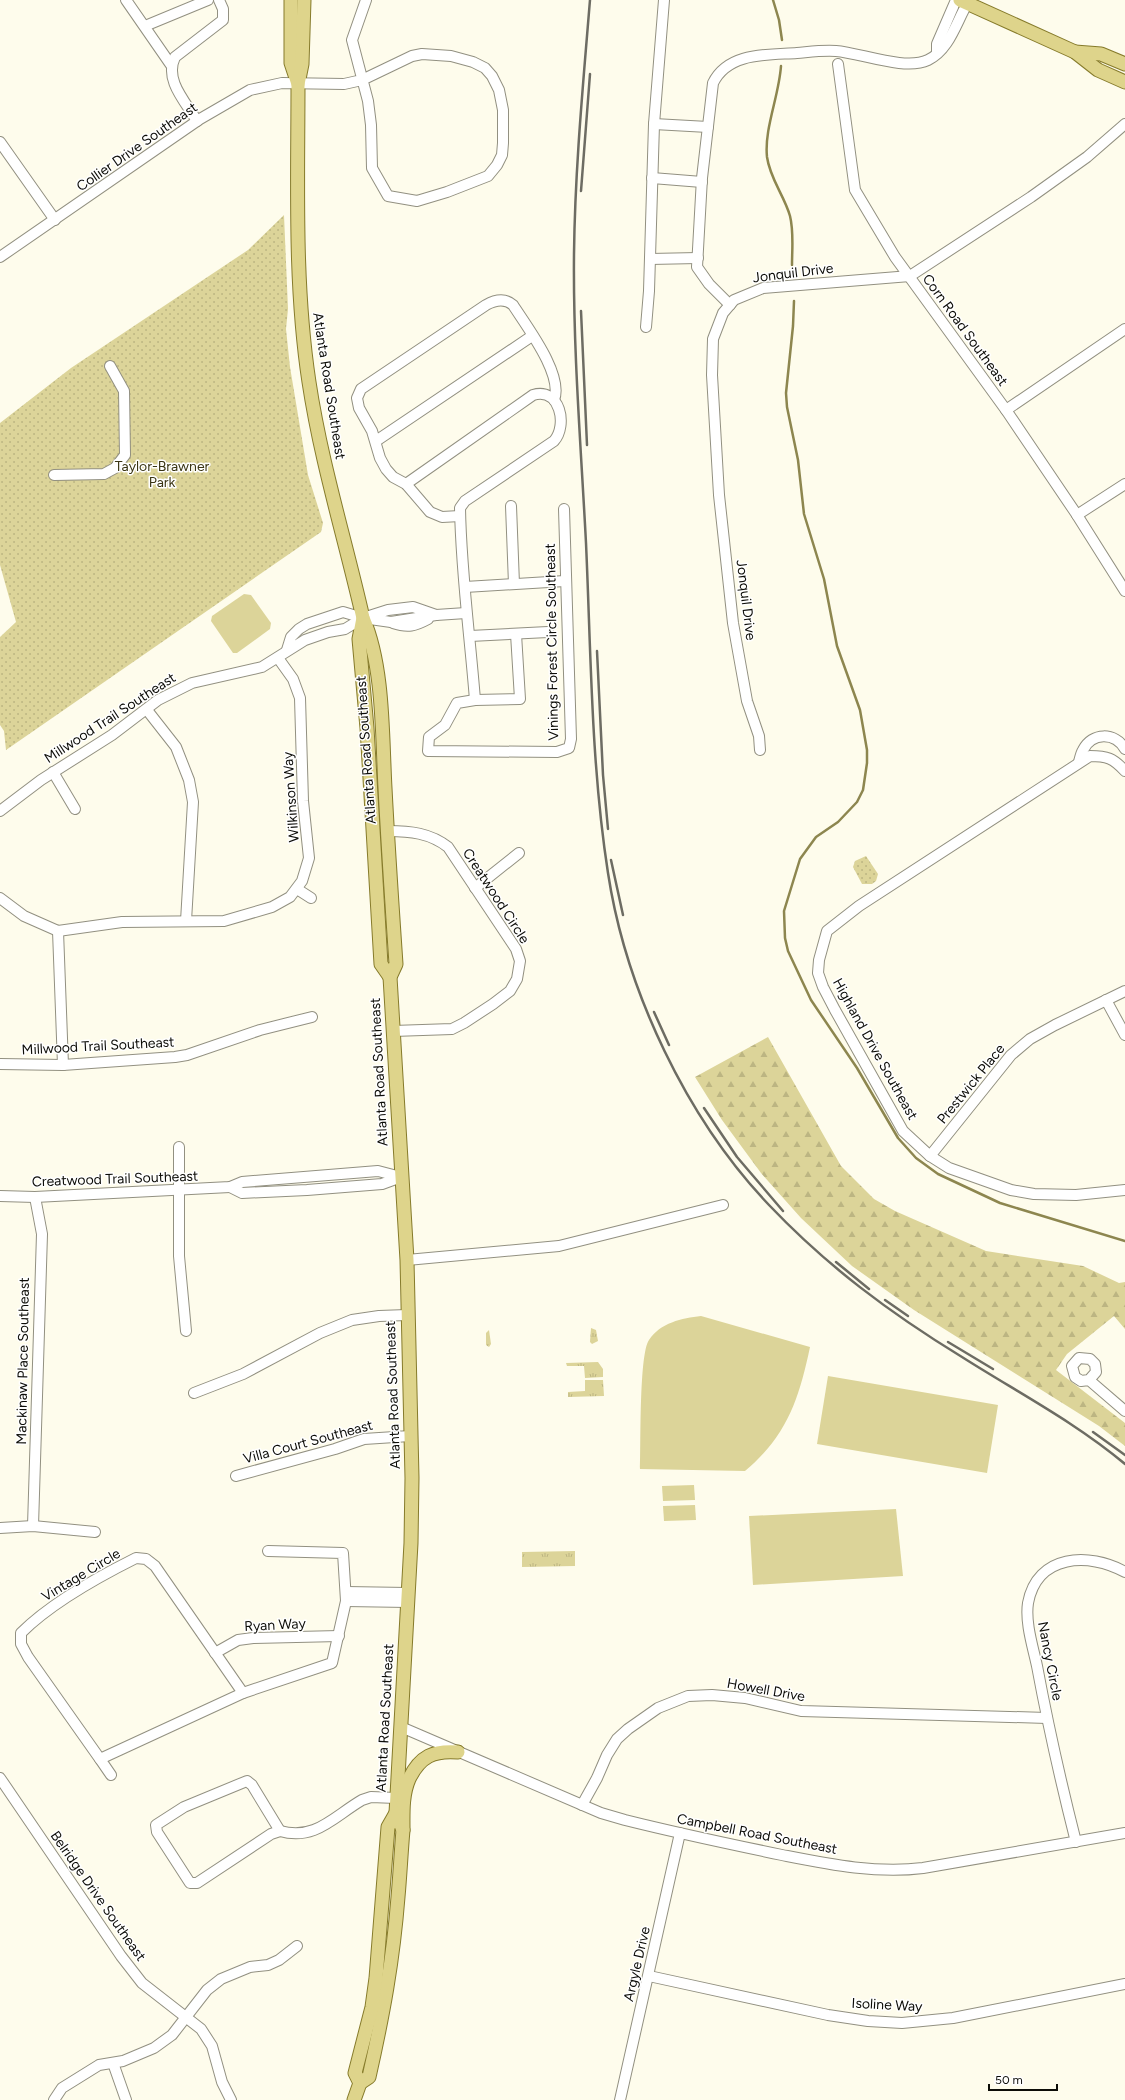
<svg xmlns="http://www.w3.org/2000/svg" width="1125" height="2100" font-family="Figtree,sans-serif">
  <defs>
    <pattern id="grass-tufts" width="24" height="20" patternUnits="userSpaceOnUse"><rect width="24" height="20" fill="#dcd499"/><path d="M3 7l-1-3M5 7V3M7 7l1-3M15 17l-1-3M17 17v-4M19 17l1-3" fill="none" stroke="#bcb582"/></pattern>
    <pattern id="forest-firs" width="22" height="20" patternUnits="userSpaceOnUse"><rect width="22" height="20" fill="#dcd499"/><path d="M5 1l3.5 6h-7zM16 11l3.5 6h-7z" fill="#bcb582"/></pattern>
    <pattern id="park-dots" width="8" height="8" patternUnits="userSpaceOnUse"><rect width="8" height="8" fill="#dcd499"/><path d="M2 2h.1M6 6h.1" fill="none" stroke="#bcb582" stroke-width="1.8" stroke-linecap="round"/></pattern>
  </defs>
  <rect width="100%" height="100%" fill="#fefcec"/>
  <g fill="url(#grass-tufts)">
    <polygon points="591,1328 596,1330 598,1341 592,1344 590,1342"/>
    <polygon points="489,1330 491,1344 489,1347 486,1345 486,1333"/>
    <polygon points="598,1362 603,1369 603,1377 585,1378 584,1366 567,1366 566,1363"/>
    <polygon points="585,1380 603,1380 604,1396 568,1397 568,1392 585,1391"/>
    <polygon points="575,1551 575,1566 522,1567 522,1552"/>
  </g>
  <polygon fill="url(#forest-firs)" points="768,1037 841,1166 874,1199 895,1211 986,1251 1083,1266 1119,1283 1125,1282 1125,1329 1114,1316 1067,1354 1056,1370 1125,1423 1125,1446 1099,1426 914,1310 852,1266 801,1218 761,1173 722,1120 695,1077"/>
  <g fill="url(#park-dots)">
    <polygon points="284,215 288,309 286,329 290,367 308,475 323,523 321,532 6,750 4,731 0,725 0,637 16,622 0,565 0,423 71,368 248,250"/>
    <polygon points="866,856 878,874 876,881 872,884 862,884 853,867 855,861"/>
  </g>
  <g fill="#dcd499">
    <polygon points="244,594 251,595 271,623 270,629 237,653 233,653 211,621 212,616"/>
    <path d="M701,1316L810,1347C799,1399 787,1436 745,1471L640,1469C641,1446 639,1354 649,1340C660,1323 682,1318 701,1316Z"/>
    <polygon points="828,1376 998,1405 987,1473 817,1444"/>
    <polygon points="694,1485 695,1500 663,1501 662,1486"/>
    <polygon points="695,1505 696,1520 664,1521 663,1506"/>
    <polygon points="896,1509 903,1576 753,1585 749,1516"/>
  </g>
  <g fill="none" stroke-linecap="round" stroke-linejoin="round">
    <g stroke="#8d864f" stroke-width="2.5">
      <polyline points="773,0 779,20 782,40"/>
      <path d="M781,66C779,96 764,129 767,157C770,179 784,195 790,216C794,232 792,249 792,265"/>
      <polyline points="794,301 793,326 786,393 787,407 798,460 804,514 824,579 837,646 860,710 867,750 867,763 863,790 857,802 838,822 816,837 800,859 784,911 785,938 788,951 811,1000 857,1068 898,1138 916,1158 938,1174 1000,1203 1125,1241"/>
    </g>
    <g stroke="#929081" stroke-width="12">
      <g id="minor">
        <polyline points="126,0 171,65"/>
        <polyline points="145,26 208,0"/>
        <polyline points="937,52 937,44 956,0"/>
        <polyline points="838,64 855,190 895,257 1006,410 1077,515 1125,591"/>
        <path d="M197,121C185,101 164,80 175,57L223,20V9L219,0"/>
        <polyline points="654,124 708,127"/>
        <polyline points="0,142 55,220"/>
        <polyline points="652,178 702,182"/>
        <polyline points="0,257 200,119 250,90 282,83 344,84 362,80 412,56 422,54 451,56 473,62 485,68 492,76 499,90 503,110 503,143 502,155 497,165 488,176 447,192 417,201 388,196 372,168 371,125 368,101 352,40 366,0"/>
        <polyline points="650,259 698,258"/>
        <path d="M730,305L709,284L697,267L702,178L713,83C728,52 767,55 797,53C809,52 823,50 836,51C861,53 905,71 928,60C949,50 956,23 967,4"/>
        <polyline points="646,327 649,291 654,124 664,0"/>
        <polyline points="1006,410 1125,329"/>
        <polyline points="376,441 532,336"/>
        <polyline points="54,475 104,474 115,468 125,455 124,391 110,366"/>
        <path d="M406,484L533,395C560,387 568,425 554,441L465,501L460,508C461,572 470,636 475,700"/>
        <polyline points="511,506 514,584"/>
        <polyline points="1077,515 1125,484"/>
        <path d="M460,516L442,517L430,512L406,484L393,477L386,469L380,458L372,431L359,408L357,398L361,389L486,305C495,300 505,298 513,305C527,327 564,375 554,400"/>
        <polyline points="465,587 565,581"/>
        <path d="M393,623C408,628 415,626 428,619"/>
        <polyline points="516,634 520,699 475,700 457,703 445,725 429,737 428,751 557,752 569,748 571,739 564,509"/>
        <polyline points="470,636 548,632"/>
        <polyline points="287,650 291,637 299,629 307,624 343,612 363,618 391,622 436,615 466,613"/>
        <polyline points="147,710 176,747 189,780 193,802 186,921"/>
        <polyline points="760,750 759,736 747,701 733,623 719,495 712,375 713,339 723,313 734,300 763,288 910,276 1031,197 1087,157 1125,124"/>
        <path d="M1079,762C1080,758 1081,753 1083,750C1092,732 1115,732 1125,749"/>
        <path d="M1125,771C1113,758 1107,756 1090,756L859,906L827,931L819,960L818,973L823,987L835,1010L903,1131L930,1156L949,1168L1011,1190L1034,1194L1076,1195L1125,1190"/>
        <polyline points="53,772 75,809"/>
        <polyline points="0,811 41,780 112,735 158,700 192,683 262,667 305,640 328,632 345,629 363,618 388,610 413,607 436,615"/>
        <path d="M388,831C410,831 430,833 448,847L516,949L520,961L517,979L510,991L493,1004L464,1023L452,1029L393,1031"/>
        <polyline points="475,888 519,853"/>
        <polyline points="297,889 311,898"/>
        <polyline points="0,898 24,916 58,931 122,922 224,921 272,907 290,897 302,881 309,858 303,801 300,698 293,679 278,658"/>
        <polyline points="58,931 63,1065"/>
        <polyline points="1106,1000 1125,1035"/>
        <polyline points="0,1064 63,1065 175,1057 187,1055 260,1030 312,1017"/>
        <polyline points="179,1147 179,1256 186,1331"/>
        <polyline points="930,1156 1011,1055 1030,1039 1055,1025 1125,991"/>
        <polyline points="230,1187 242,1193 307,1190 382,1184 401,1177"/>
        <polyline points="0,1196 35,1197 230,1187 242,1182 378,1171 401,1177"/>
        <polyline points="407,1260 559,1246 723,1205"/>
        <polyline points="1089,1380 1096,1372 1095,1364 1090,1359 1079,1358 1072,1366 1075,1377 1081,1381 1089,1380 1125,1411"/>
        <polyline points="194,1393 243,1374 320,1333 352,1320 379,1316 407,1315"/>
        <polyline points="236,1476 335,1449 364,1439 410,1436"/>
        <polyline points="33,1526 42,1234 35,1197"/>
        <polyline points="0,1528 33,1526 95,1532"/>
        <polyline points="346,1592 407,1593"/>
        <polyline points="346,1601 408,1602"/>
        <polyline points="215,1653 238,1640 253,1638 339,1636"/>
        <path d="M401,1727L601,1813L625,1820C677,1833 729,1844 782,1855C828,1864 876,1874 923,1868L1125,1833"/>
        <path d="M100,1759L28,1657L21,1644V1633C51,1603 98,1577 136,1558L146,1559L155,1566L243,1693"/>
        <polyline points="111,1775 100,1759 243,1693 332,1663 346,1601 343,1553 268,1551"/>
        <polyline points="0,1778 121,1956 142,1983 201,2029 212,2046 222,2082 231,2100"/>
        <polygon points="247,1781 252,1785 280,1831 271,1834 197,1883 190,1883 157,1832 156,1825 184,1807"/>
        <polyline points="582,1805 597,1778 607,1755 617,1739 628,1729 658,1708 688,1696 712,1695 745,1698 801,1711 1047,1718"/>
        <path d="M280,1831C315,1841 333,1817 362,1800L371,1797L396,1798"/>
        <path d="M1076,1842C1061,1783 1048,1725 1037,1666C1033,1647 1025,1623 1028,1603C1037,1554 1089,1552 1125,1572"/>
        <polyline points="649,1976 828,2015 868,2021 902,2023 953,2018 1125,1984"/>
        <polyline points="113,2063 126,2100"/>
        <polyline points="54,2100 62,2088 99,2065 123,2061 154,2048 172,2035 207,1990 221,1979 250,1967 268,1965 279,1960 297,1946"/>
        <polyline points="620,2100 680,1833"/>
      </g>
    </g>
    <g stroke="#867b2b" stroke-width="15">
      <g id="major">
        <polyline points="291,0 291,63 298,84"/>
        <path d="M304,0L302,64L298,84C298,183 294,283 309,382C321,462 345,539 363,618C384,667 382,735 385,788C388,847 392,905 396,964L390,977L407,1260L412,1478L411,1543L396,1813L403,1830"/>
        <polyline points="960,0 1075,52 1098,70 1125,82"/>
        <polyline points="1075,52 1101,54 1125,64"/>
        <polyline points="363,618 359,639 367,728 381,964 390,977"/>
        <path d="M360,2083L369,2077C383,2015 393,1961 398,1897C400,1875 401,1853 403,1830C403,1813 402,1795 409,1779C420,1756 434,1750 458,1752"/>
        <polyline points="354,2100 360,2083 355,2073 372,2007 376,1978 388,1827 396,1813"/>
      </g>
    </g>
    <use href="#minor" stroke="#fff" stroke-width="10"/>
    <use href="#major" stroke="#ded48b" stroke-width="13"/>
    <g stroke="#6d6c63" stroke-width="2.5">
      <path d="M590,0C583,85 575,169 574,254C573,350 581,447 586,543C591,653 591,764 608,873C626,991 687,1119 769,1205C827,1266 890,1313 962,1357C1017,1392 1075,1422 1125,1464"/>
      <polyline points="581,191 590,74"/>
      <polyline points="581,311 587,445"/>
      <polyline points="597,651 603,775 608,829"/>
      <polyline points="611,860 623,915"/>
      <polyline points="654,1012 669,1045"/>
      <polyline points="704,1108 737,1157 783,1211"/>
      <polyline points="836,1262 869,1289"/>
      <polyline points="885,1300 908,1316"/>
      <polyline points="948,1342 993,1369"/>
      <polyline points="1093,1432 1125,1455"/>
    </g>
  </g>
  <g text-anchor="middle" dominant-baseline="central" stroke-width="3" stroke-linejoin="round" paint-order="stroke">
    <g font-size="14" fill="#0c0c07" stroke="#fff">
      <text transform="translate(137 147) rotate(-35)">Collier Drive Southeast</text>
      <text transform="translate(793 273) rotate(-7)">Jonquil Drive</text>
      <text transform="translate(965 330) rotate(54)">Corn Road Southeast</text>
      <text transform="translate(329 386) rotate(81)">Atlanta Road Southeast</text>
      <text transform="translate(746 600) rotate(83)">Jonquil Drive</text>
      <text transform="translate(552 642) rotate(-91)">Vinings Forest Circle Southeast</text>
      <text transform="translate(110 718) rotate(-33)">Millwood Trail Southeast</text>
      <text transform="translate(366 750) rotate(-94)">Atlanta Road Southeast</text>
      <text transform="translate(291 797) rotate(-94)">Wilkinson Way</text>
      <text transform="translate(496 896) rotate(57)">Creatwood Circle</text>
      <text transform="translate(98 1046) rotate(-3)">Millwood Trail Southeast</text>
      <text transform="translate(875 1049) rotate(61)">Highland Drive Southeast</text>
      <text transform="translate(379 1072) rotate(-93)">Atlanta Road Southeast</text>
      <text transform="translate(971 1084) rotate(-51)">Prestwick Place</text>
      <text transform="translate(115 1179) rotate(-2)">Creatwood Trail Southeast</text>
      <text transform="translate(23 1361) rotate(-89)">Mackinaw Place Southeast</text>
      <text transform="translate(393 1395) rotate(-92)">Atlanta Road Southeast</text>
      <text transform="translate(308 1442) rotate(-15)">Villa Court Southeast</text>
      <text transform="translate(81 1575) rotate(-31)">Vintage Circle</text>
      <text transform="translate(275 1625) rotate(-3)">Ryan Way</text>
      <text transform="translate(1050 1661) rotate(79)">Nancy Circle</text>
      <text transform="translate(766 1690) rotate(10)">Howell Drive</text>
      <text transform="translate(385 1718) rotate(-87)">Atlanta Road Southeast</text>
      <text transform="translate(757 1834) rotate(11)">Campbell Road Southeast</text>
      <text transform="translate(98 1896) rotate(55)">Belridge Drive Southeast</text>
      <text transform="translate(637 1964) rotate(-77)">Argyle Drive</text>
      <text transform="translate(887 2005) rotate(3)">Isoline Way</text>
    </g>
    <g font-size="14" fill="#393413" stroke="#fff">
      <text x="162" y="466">Taylor-Brawner<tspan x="162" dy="16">Park</tspan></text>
    </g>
  </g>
  <path d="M989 2084v6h68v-6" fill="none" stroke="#0c0c07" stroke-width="2"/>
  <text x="995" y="2084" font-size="12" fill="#0c0c07" stroke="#ffffff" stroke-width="3" paint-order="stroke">50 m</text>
</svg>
